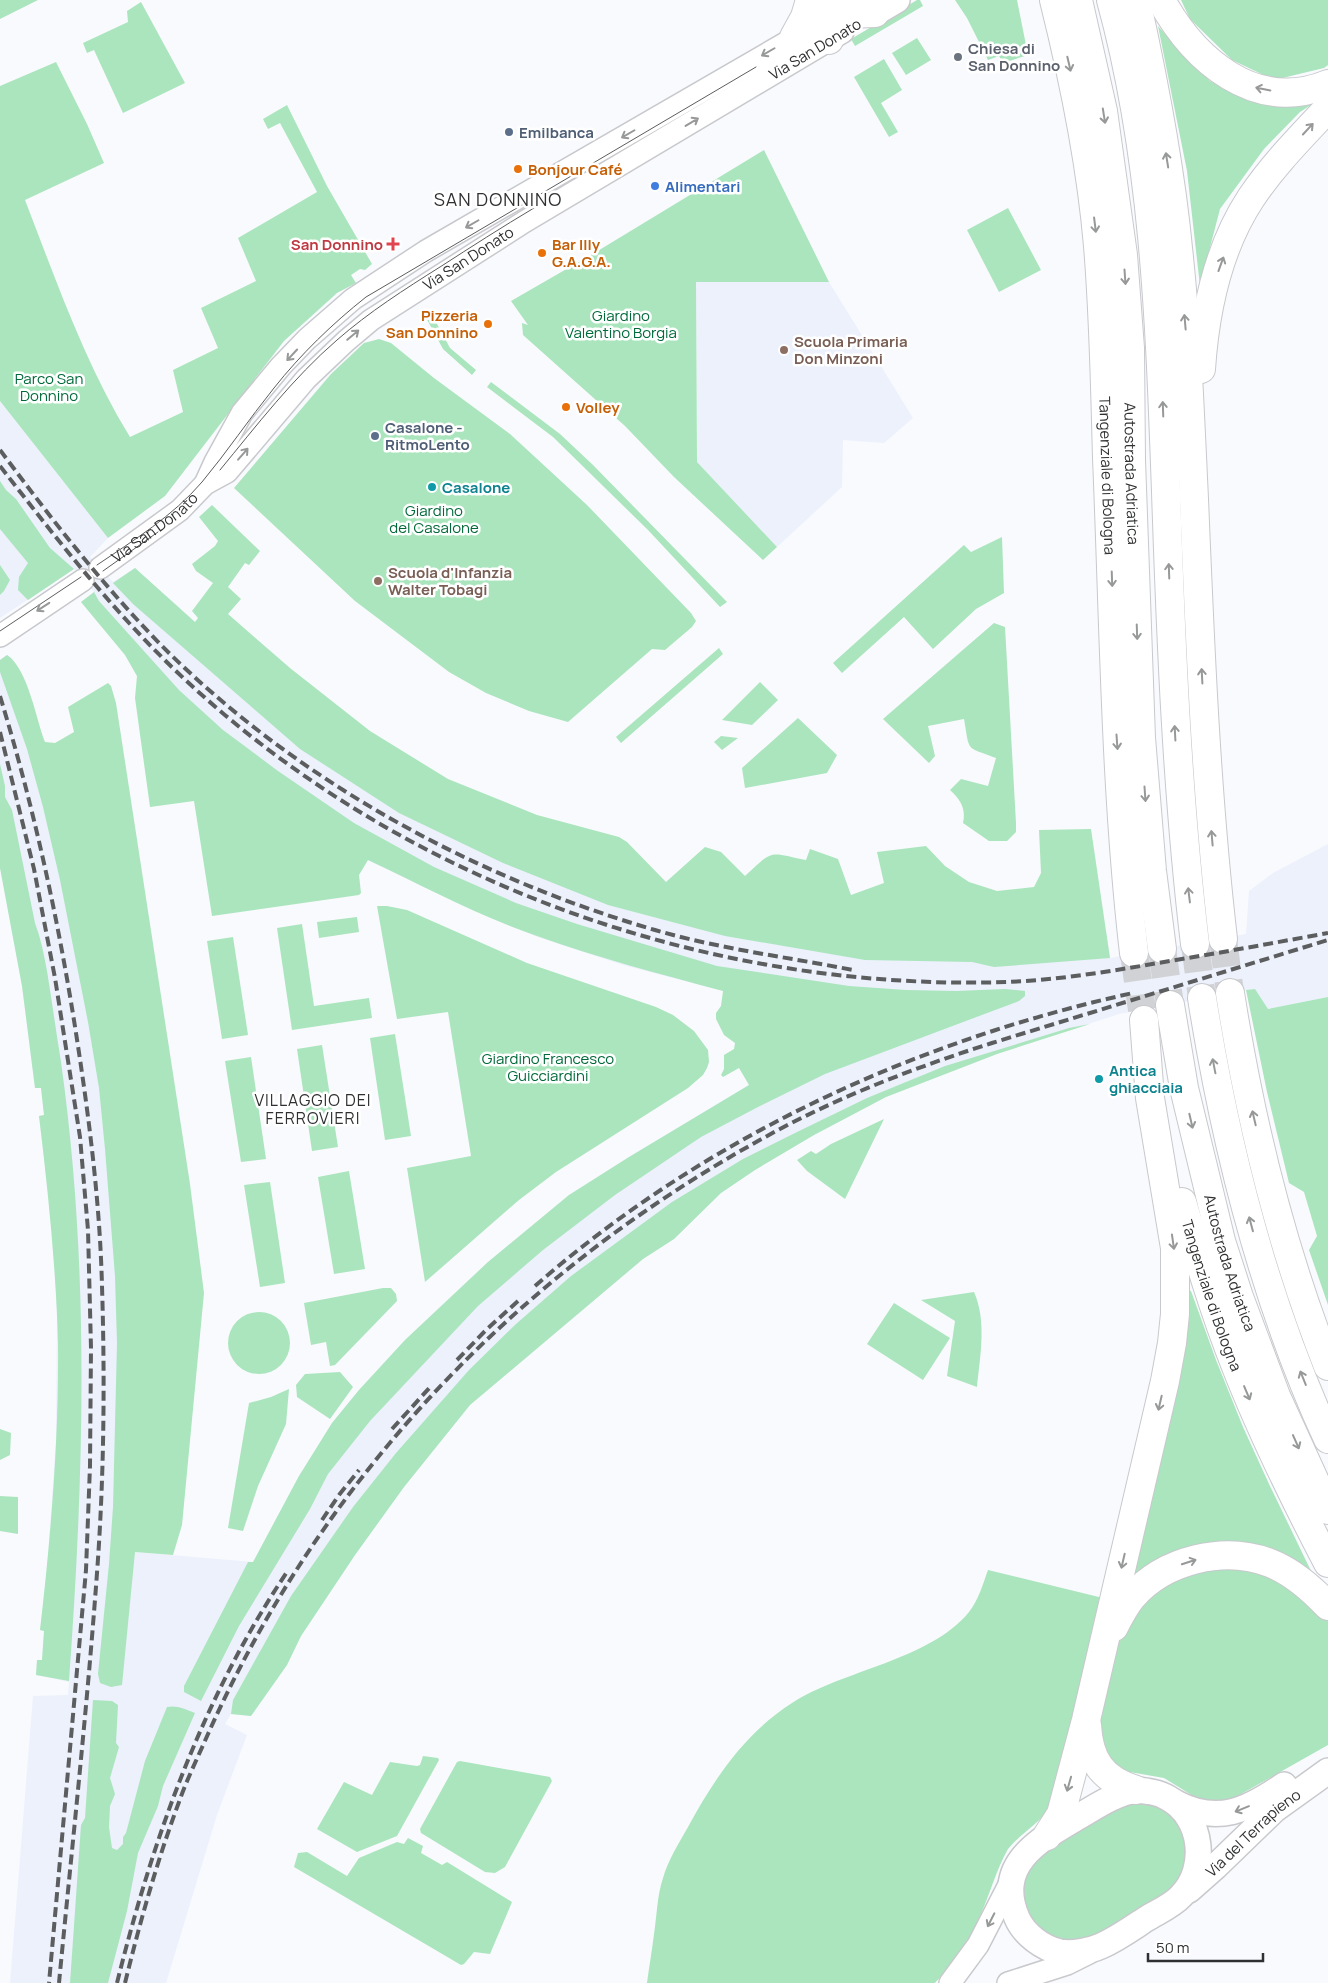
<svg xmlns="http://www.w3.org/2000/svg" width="1328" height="1983" font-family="Manrope,sans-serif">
  <rect width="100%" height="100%" fill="#f9fafe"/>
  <g fill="#ecf1fc">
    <polygon points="696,282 829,282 913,418 884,443 843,440 842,487 777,547 697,462"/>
    <polygon points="0,401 108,538 90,557 113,582 135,568 195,622 472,824 732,910 1106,930 1110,958 1246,934 1249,891 1273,873 1328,844 1328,997 1268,1009 1254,989 1119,1014 997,1054 886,1097 814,1135 755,1170 721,1193 674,1239 643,1259 470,1405 404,1487 355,1555 301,1636 287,1665 251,1716 231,1714 225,1724 247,1735 217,1815 166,1983 10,1983 33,1696 68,1695 69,1682 36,1675 37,1660 42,1660 44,1631 40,1630 47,1571 56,1440 57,1312 52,1225 39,1116 44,1115 41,1088 35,1088 22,986 0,867 0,660 7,655 12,658 25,682 109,1064 135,1552 253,1562 299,1476 332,1423 359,1390 405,1340 488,1262 569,1195 629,1157 749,1085 767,1051 723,991 623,965 535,936 469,908 367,860 137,676 125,655 81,602 94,592 74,569 0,618"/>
  </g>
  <g fill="#aae5bd">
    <polygon points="0,0 38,0 0,19"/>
    <polygon points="917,0 920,0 923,6 855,46 851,39"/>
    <polygon points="955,0 1017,0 1028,55 1003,63 999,56 988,60 967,18"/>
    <polygon points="1181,0 1328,0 1328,65 1324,68 1274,80 1232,60 1190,19"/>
    <polygon points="141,2 185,83 123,113 94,50 87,53 83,43 128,22 127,11"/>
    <polygon points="1158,26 1180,51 1210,81 1245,98 1323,97 1300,112 1264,149 1220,209 1200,286 1187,171"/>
    <polygon points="917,38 931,60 906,75 892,53"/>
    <polygon points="884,59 902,90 881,103 898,132 889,137 854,77"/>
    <path d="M56,62L87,124L104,163L25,200C56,280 85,364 130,437L183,412L173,370L218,348L201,308L256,281L238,238L317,192L280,123L268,129L263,119L287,105L327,186L372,264L365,270L360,269L351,275L356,283L337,293L284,341L165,496L108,538L0,401V86Z"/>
    <polygon points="764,150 829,282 696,282 697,462 777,547 763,560 674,477 625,426 523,335 522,323 528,325 511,301 596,252"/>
    <polygon points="1008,208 1041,270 999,292 967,230"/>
    <polygon points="429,309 450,348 476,370 472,375 443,349 423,312"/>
    <polygon points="379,339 391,343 434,378 510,434 587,505 691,613 696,621 692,627 665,650 652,649 568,722 529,711 486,693 449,672 355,601 234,488 331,374 364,343"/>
    <polygon points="491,382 560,434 593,465 727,602 720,607 648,530 553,437 487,387"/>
    <polygon points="0,481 6,490 16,499 50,548 74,569 28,600 18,590 19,577 28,563 0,529"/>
    <path d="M212,505L260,551L249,565L245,563L228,587L241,599L228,614L290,668L370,731L448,779L537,815L619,837L627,842L666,882L705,847L721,852L745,876C774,849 768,852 806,860L810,849L838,859L851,895L884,883L877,852L926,846L945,866L969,882L997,891L1034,887L1041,873L1039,830L1091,829L1110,958L994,967L972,962L865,960L725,936L608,905L503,863L399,813L300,749L133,604L113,583L135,568L195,622L198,618L192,611L213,583L196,571L192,564L215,546L218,541L199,517Z"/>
    <polygon points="1002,537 1004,593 976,609 933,649 904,617 842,673 833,663 964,545 971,552"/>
    <polygon points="0,565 10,580 4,591 0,595"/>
    <path d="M94,592L99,601L179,690L223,730L278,771L354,823L434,867L516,903L577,924L717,966L849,986L906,990L956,991L1005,989L1025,991V996L1019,1001L825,1074L758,1107L701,1137L615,1195L543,1250L478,1306L370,1421L328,1474L310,1509L239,1626L201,1701L184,1692V1686L248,1562H253L299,1476L332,1423L359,1390L405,1340L488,1262L569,1195L629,1157L749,1085L739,1068L723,1077L721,1075L724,1069V1055L734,1049L735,1043L724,1035L716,1019V1013L721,1006L723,991C660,974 598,958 537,936C479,916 423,886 368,860L359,875L361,893L359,895L212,916L194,801L150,807L135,698L137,676L125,655L81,602Z"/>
    <path d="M994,623L1005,627L1016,823V832L1007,841H989L963,823C966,809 961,800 950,790L961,779L988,786L996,758C965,746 970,753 964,719L928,726L935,756L929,763L883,719Z"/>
    <polygon points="719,648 723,654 621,743 616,737"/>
    <path d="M7,655C28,669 36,719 45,742L55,743L74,732L68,707L108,683L111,686L116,703L190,1184L204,1293L182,1525L173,1555L135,1552L122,1685L111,1687L100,1683L98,1674L109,1564L113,1507L117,1343L115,1276L105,1149L99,1088L88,1022L60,880L43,807L27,749L0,672V660Z"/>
    <polygon points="760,682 778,700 752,725 722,720"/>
    <polygon points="798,718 837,755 827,773 745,788 742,768"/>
    <polygon points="721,736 738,738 722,750 714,742"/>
    <path d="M0,764L5,786V797L12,810L35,923C41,939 44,955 47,971C52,1001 56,1032 61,1062C90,1268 84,1474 69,1681L36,1675L37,1660H42L44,1631L40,1630C51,1535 59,1438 58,1343C56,1267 48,1191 39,1116L44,1115L41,1088H35L22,986L0,868Z"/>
    <polygon points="377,906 387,906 407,910 527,963 656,1007 673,1015 694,1031 708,1050 709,1062 707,1068 703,1075 688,1088 556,1172 519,1200 425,1282 407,1168 471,1156 448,1012 397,1019"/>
    <polygon points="357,917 359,932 319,938 317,922"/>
    <polygon points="302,924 314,1006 369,998 372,1018 292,1030 277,928"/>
    <polygon points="233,937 248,1035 222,1039 207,941"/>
    <polygon points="1255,989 1268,1009 1328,997 1328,1305 1309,1250 1317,1236 1304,1192 1289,1183 1267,1092 1246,990"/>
    <polygon points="1090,1024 997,1054 886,1097 814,1135 755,1170 721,1193 674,1239 643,1259 470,1405 404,1487 355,1555 301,1636 287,1665 251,1716 231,1714 233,1700 291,1596 353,1507 396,1453 469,1370 516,1324 571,1276 672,1202 743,1159 795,1133 867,1098 945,1066 1069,1028"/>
    <polygon points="395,1034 411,1136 385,1140 370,1038"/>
    <polygon points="322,1045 338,1147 312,1151 297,1049"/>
    <polygon points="251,1057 266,1159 241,1162 225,1061"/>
    <polygon points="884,1119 845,1199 807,1171 797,1160 811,1151 816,1154 831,1144"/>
    <polygon points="349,1171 365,1269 334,1274 318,1177"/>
    <polygon points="270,1182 285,1283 260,1287 244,1185"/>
    <polygon points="383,1288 391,1288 396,1294 397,1301 335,1365 330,1366 326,1342 311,1345 304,1303"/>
    <polygon points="1187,1290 1191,1291 1216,1360 1243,1427 1269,1484 1312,1573 1263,1552 1126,1584"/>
    <path d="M974,1292C987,1321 980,1357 977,1387L947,1376L955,1321L921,1300Z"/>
    <polygon points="894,1303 950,1338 923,1380 867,1344"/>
    <circle cx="259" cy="1343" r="31"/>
    <polygon points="340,1372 353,1387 330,1419 297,1397 296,1385 305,1374"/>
    <polygon points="289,1389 286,1424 258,1486 243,1531 228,1528 249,1403 271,1397"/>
    <polygon points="0,1429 11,1433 10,1455 0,1460"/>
    <polygon points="0,1496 18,1497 18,1534 0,1531"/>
    <polygon points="1223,1564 1281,1577 1328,1619 1328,1745 1236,1797 1219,1802 1198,1799 1164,1778 1124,1771 1109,1760 1098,1728 1116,1641 1154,1588"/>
    <path d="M988,1570L1103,1598L1050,1807C1039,1824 1021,1833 1008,1849C996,1870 990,1894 980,1916C970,1942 953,1963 935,1983H647C649,1967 652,1951 654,1934C657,1915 657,1896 663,1878C668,1860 679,1843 688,1827C714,1779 745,1733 792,1703C843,1670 930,1660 969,1612C978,1601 983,1584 988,1570Z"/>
    <path d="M93,1700L112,1701L118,1705L116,1743L119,1747L110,1778L115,1794L110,1806L109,1827L112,1848L117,1850L123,1844V1837L126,1833L145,1761L167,1707C177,1705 185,1709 195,1713L163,1786L158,1806L138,1853L127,1911L108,1983H70L81,1825L85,1818Z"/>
    <polygon points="423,1756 438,1758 439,1760 397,1836 357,1852 317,1829 344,1782 372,1795 390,1762 417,1766 420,1765"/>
    <polygon points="460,1761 550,1777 552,1781 505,1867 495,1873 485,1872 421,1833 420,1829 457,1762"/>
    <path d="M1138,1802C1174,1805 1179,1819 1190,1850L1177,1887L1097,1937L1066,1942L1041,1931L1026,1912L1024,1905L1023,1887L1028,1868L1044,1851L1115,1808L1128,1803Z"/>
    <polygon points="408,1838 423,1846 421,1853 442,1865 447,1862 512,1902 490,1954 474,1952 464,1964 461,1965 294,1867 298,1853 307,1852 347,1876 359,1858 397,1842 404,1844"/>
  </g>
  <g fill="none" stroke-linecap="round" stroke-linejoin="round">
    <g stroke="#d1d2d5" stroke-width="28" stroke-dasharray="28 14" stroke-linecap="butt">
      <polyline points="1223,939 1230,993"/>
      <polyline points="1195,944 1202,998"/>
      <polyline points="1162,949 1170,1005"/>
      <polyline points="1134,953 1142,1010"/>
    </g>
    <g stroke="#c8c9cd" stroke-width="24">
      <g id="secondary">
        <polyline points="205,484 215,462 242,413 281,366 307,339 353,299 426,251 841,11"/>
        <path id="s1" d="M100,568L180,510L205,484L227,472L306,379L346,341L371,320L524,222L843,32"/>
        <polyline points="0,636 83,580"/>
        <polyline points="950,1983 978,1945 1012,1879"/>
        <polyline points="1008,1983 1067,1964 1089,1953"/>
      </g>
    </g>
    <g stroke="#c8c9cd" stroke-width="28">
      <g id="primary">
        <polyline points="875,13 897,0"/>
        <path d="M1136,1790C1147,1791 1158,1792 1168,1798C1203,1817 1208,1869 1181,1896C1172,1906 1157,1912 1146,1919C1132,1928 1117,1939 1101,1946C1090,1951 1072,1954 1060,1952C1042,1948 1024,1934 1017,1918C994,1864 1039,1840 1078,1817C1097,1806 1114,1794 1136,1790Z"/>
        <path d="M1176,1803C1218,1825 1248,1810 1284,1785"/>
        <path id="s2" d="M1189,1890L1215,1867L1275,1809L1328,1771"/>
      </g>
    </g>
    <g stroke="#c8c9cd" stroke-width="30">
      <g id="highway">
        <path d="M823,0C834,15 858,14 875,13"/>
        <path id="s3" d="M1054,0C1074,80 1091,163 1098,246C1104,317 1105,388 1107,458C1114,623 1115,789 1134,953"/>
        <path id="s4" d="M1078,0L1103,111L1123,255L1130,348L1131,460L1141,738L1152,871L1162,949"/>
        <path d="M1111,0C1155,160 1160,327 1166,492C1171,643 1177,793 1195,944"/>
        <path d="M1136,0C1154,82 1170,164 1178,248C1187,331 1190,415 1194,499C1200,646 1206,793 1223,939"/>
        <path d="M1161,0C1194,60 1255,114 1328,84"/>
        <polyline points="794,37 805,17 810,0"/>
        <polyline points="829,40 839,18 841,0"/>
        <path d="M1201,369C1205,310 1218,248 1251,198C1273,165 1301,137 1328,108"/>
        <path d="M1230,993C1250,1120 1281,1247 1328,1366"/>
        <path d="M1202,998C1226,1149 1264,1300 1328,1439"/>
        <path id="s5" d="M1170,1005L1184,1088L1221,1241L1239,1297L1276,1396L1328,1510"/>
        <path id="s6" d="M1182,1202C1198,1257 1214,1311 1235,1364C1262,1433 1294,1498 1328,1563"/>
        <path d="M1114,1627C1119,1617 1125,1606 1132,1597C1164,1560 1224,1545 1270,1563C1293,1572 1311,1588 1328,1606"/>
        <path d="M1087,1725C1089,1760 1102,1780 1136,1790"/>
        <polyline points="1047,1836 1061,1814 1086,1720 1165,1381 1172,1343 1175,1314 1175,1248 1150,1098 1144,1020"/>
      </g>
    </g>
    <use href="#secondary" stroke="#fff" stroke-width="21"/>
    <use href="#primary" stroke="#fff" stroke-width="25"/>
    <use href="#highway" stroke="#fff" stroke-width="28"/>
    <g stroke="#5c5d5e" stroke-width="1">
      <path d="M220,470C257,425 293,378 337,340C369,312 405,289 440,267C471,247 502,227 534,208"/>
      <path d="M97,565C134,540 173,516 202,482C227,452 249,419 274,388C301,354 332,324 366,297L756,67"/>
      <polyline points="103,571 158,532"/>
      <polyline points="0,631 81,577"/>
    </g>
    <g stroke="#5c5d5e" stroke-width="4" stroke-dasharray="10 5" stroke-linecap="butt">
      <path d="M0,450C53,521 107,591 169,653C303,784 476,878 655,930C720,949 787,957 853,970"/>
      <path d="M0,466C56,538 111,609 177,672C396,881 706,992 1007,982C1059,980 1112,971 1164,962C1219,953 1273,943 1328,933"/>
      <path d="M0,696C35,811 60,927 78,1046C90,1125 100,1206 102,1286C105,1382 104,1478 97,1573C87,1710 72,1847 59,1983"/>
      <polyline points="0,732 34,869 55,978 80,1137 88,1230 91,1348 90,1466 86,1570 49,1983"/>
      <path d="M535,1286C704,1138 914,1041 1133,993"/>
      <polyline points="457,1360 486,1330 518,1301"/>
      <polyline points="392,1429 432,1385"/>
      <polyline points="322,1520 339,1495 359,1470"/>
      <path d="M117,1983C153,1838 203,1697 287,1572"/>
      <path d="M125,1983C140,1922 157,1861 179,1802C187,1779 198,1757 208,1734C325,1471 527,1264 780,1129C848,1093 920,1066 992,1043L1328,940"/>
    </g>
  </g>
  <defs><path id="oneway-shaft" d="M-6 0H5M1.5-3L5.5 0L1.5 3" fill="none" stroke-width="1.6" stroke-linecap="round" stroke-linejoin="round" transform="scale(1.25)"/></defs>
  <g stroke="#979898">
    <use href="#oneway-shaft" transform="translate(768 52) rotate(150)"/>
    <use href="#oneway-shaft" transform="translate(1069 64) rotate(77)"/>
    <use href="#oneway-shaft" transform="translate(1263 89) rotate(-169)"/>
    <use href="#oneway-shaft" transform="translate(1104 116) rotate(81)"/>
    <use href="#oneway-shaft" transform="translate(692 122) rotate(-31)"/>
    <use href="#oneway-shaft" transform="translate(1308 129) rotate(-47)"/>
    <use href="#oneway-shaft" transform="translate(628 134) rotate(150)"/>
    <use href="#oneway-shaft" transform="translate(1167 160) rotate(-99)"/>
    <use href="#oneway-shaft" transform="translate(472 224) rotate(150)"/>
    <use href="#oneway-shaft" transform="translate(1095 225) rotate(83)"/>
    <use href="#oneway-shaft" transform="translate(1221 264) rotate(-70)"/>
    <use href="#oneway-shaft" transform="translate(1125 277) rotate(86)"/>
    <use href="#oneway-shaft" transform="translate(1185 322) rotate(-95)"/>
    <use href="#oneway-shaft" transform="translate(353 335) rotate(-40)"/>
    <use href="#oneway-shaft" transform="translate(292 355) rotate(133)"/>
    <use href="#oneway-shaft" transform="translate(1163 409) rotate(-92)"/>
    <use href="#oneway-shaft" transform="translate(243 454) rotate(-49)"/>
    <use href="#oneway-shaft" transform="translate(1169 571) rotate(-92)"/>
    <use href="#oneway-shaft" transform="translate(1112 579) rotate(88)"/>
    <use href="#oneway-shaft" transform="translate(43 607) rotate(147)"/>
    <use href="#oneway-shaft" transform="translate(1137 632) rotate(88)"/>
    <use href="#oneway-shaft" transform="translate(1202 676) rotate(-93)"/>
    <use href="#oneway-shaft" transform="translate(1175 733) rotate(-93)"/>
    <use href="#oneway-shaft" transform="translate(1117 742) rotate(86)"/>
    <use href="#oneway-shaft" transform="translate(1145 794) rotate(86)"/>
    <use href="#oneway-shaft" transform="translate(1212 838) rotate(-95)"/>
    <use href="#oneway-shaft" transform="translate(1189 895) rotate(-97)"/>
    <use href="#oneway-shaft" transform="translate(1214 1066) rotate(-101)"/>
    <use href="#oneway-shaft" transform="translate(1254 1118) rotate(-103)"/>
    <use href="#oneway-shaft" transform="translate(1191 1121) rotate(77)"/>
    <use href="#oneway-shaft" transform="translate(1251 1224) rotate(-105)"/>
    <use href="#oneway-shaft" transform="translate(1173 1242) rotate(82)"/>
    <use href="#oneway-shaft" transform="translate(1303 1378) rotate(-112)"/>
    <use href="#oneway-shaft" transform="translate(1247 1393) rotate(67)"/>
    <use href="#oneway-shaft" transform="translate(1160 1403) rotate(103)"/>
    <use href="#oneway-shaft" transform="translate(1296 1442) rotate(66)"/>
    <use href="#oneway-shaft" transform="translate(1123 1561) rotate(103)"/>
    <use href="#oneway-shaft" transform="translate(1189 1562) rotate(-18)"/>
    <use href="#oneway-shaft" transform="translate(1069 1784) rotate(106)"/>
    <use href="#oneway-shaft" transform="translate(1242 1809) rotate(158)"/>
    <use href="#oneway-shaft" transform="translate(991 1920) rotate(117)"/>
  </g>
  <circle fill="#6b7280" stroke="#fff" stroke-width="2" cx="958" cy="57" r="5"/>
  <g fill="#5c6f8a" stroke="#fff" stroke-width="2">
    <circle cx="509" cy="132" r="5"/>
    <circle cx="375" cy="436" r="5"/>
  </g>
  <g fill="#e8710a" stroke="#fff" stroke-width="2">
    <circle cx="518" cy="169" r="5"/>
    <circle cx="542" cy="253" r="5"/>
    <circle cx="488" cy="324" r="5"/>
    <circle cx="566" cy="407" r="5"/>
  </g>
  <circle fill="#3f7fe0" stroke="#fff" stroke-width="2" cx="655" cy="186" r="5"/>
  <path fill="#e0444e" stroke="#fff" stroke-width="2" d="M390.5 236.5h5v5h5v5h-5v5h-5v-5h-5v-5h5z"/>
  <g fill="#8d6e63" stroke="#fff" stroke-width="2">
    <circle cx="784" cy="350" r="5"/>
    <circle cx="378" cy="581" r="5"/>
  </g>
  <g fill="#0f9aa8" stroke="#fff" stroke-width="2">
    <circle cx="432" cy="487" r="5"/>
    <circle cx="1099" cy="1079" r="5"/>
  </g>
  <g text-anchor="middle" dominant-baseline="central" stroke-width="5" stroke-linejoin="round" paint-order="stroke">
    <g font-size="15" font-weight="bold" fill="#5b616d" stroke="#fff" text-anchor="start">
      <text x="968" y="48">Chiesa di<tspan x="968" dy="17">San Donnino</tspan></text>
    </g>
    <g font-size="15" fill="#2f3031" stroke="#fff">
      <text transform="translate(815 49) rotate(-31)">Via San Donato</text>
      <text stroke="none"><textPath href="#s1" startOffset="485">Via San Donato</textPath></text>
      <text stroke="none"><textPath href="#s4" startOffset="478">Autostrada Adriatica</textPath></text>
      <text stroke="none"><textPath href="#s3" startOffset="480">Tangenziale di Bologna</textPath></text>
      <text stroke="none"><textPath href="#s1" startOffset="68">Via San Donato</textPath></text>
      <text stroke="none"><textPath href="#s5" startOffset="265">Autostrada Adriatica</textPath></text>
      <text stroke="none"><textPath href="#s6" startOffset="98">Tangenziale di Bologna</textPath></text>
      <text stroke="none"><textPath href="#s2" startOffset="86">Via del Terrapieno</textPath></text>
    </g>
    <g font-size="15" font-weight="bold" fill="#4e5e75" stroke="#fff" text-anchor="start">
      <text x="519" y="132">Emilbanca</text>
      <text x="385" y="427">Casalone -<tspan x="385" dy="17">RitmoLento</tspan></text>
    </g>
    <g font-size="15" font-weight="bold" fill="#c56008" stroke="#fff" text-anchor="start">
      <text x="528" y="169">Bonjour Café</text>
      <text x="552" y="244">Bar Illy<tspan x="552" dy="17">G.A.G.A.</tspan></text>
      <text x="478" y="315" text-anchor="end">Pizzeria<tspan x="478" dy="17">San Donnino</tspan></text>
      <text x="576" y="407">Volley</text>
    </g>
    <g font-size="15" font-weight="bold" fill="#366cbe" stroke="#fff" text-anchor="start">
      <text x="665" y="186">Alimentari</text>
    </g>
    <g font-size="15" font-weight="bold" fill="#be3a42" stroke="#fff" text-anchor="end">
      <text x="383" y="244">San Donnino</text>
    </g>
    <g font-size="15" fill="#00693a" stroke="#fff">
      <text x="621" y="315">Giardino<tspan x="621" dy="17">Valentino Borgia</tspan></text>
      <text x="49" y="378">Parco San<tspan x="49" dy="17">Donnino</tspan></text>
      <text x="434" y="510">Giardino<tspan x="434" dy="17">del Casalone</tspan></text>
      <text x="548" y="1058">Giardino Francesco<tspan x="548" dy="17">Guicciardini</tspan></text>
    </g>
    <g font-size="15" font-weight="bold" fill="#785e54" stroke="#fff" text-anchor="start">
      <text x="794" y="341">Scuola Primaria<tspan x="794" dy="17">Don Minzoni</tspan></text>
      <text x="388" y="572">Scuola d'Infanzia<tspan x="388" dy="17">Walter Tobagi</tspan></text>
    </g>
    <g font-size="15" font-weight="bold" fill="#0d838f" stroke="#fff" text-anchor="start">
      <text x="442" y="487">Casalone</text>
      <text x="1109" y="1070">Antica<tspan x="1109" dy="17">ghiacciaia</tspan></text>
    </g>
    <g font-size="16" letter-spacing="1" fill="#2f3031" stroke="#fff">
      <text x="313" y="1100">VILLAGGIO DEI<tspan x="313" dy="18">FERROVIERI</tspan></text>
    </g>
    <g font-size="18" letter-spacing="1" fill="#2f3031" stroke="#fff">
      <text x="498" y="199">SAN DONNINO</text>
    </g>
  </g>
  <path d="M1148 1953v8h115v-8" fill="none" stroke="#2f3031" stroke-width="2.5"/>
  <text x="1156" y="1953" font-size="15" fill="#2f3031" stroke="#ffffff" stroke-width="4" paint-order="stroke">50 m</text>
</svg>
